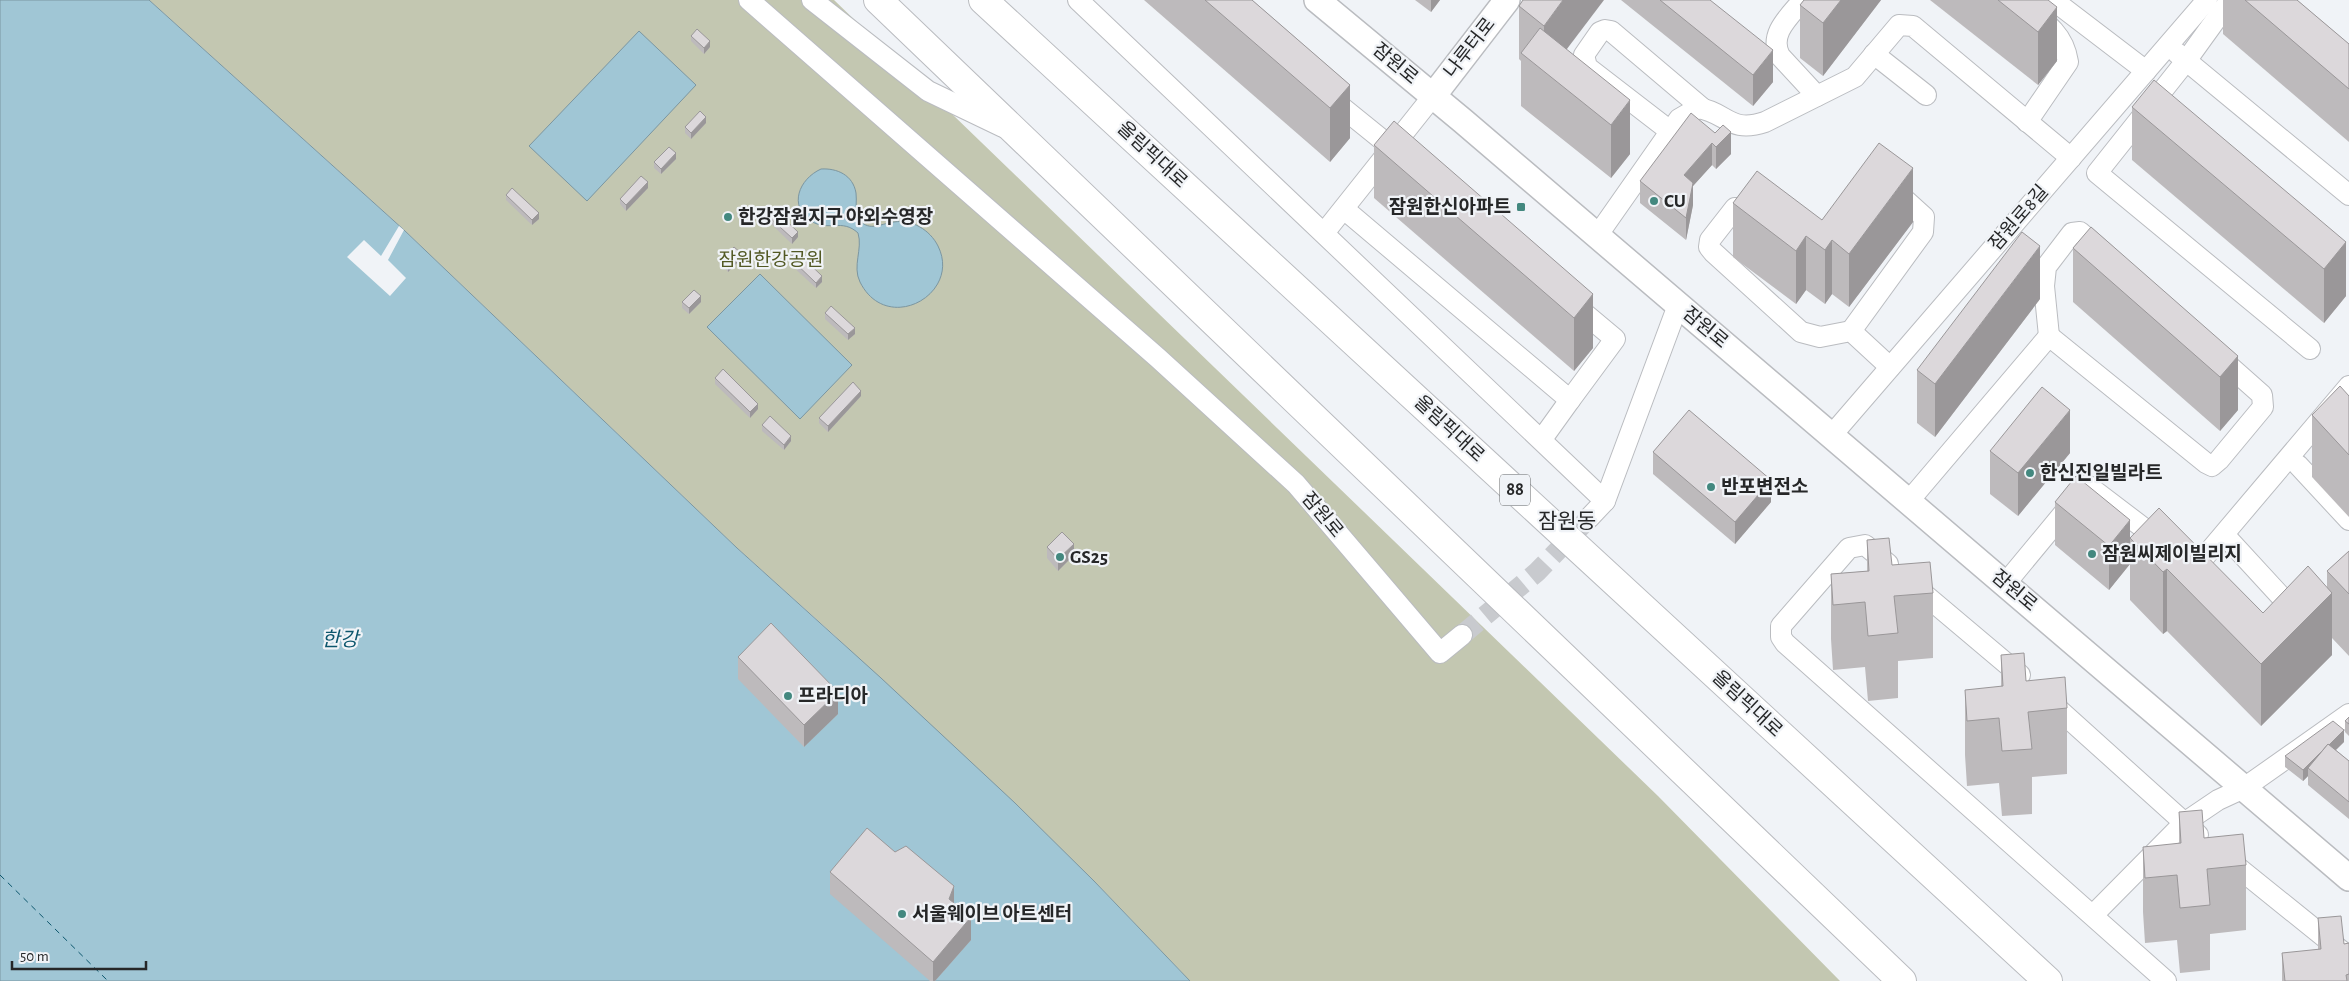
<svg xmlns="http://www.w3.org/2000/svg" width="2349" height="981" font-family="'Alegreya Sans','Noto Sans KR',sans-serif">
  <rect width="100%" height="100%" fill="#f0f3f7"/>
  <polygon fill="#c3c7b1" points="149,0 834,0 1658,796 1840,981 1190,981 1094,881 835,636 737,548 404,230"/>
  <g fill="#a0c6d5" stroke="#7b96a1">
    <polygon points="0,0 149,0 404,230 737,548 881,678 1015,803 1094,881 1190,981 0,981"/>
    <polygon points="639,31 696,85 587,201 529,146"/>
    <path d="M821,169C837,168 853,175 856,193C857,201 855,209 857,217C868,233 879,224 894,222C912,219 930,230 938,246C962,294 887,336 860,282C852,266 863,249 858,233C842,218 828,232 811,221C788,206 799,179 821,169Z"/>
    <polygon points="760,274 852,365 800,419 707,327"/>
  </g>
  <polygon fill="#f0f3f7" points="399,226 404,230 388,260 406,278 390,296 347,257 364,240 381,256"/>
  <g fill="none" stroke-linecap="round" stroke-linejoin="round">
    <polyline stroke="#0c566d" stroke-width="1" stroke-dasharray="6 5" stroke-linecap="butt" points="0,875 108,981"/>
    <polyline stroke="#c8cace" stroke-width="20" stroke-dasharray="20 10" stroke-linecap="butt" points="1462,635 1537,572 1589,518"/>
    <g stroke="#babcc0" stroke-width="22">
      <g id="minor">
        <polyline points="749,0 1158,358 1296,484 1440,653 1462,635"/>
        <polyline points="812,0 928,91 1003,127"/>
        <polyline points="1078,0 1605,501"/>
        <path d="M1803,0C1790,16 1768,34 1780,56L1817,96"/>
        <path d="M2014,0C2039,19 2063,29 2068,62L2027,122"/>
        <polyline points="2053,0 2146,71"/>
        <polyline points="2230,0 2186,61 2097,173 2310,349"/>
        <polyline points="2177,53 2349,195"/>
        <polyline points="1874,54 1926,95"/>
        <polyline points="1328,96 1401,155"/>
        <polyline points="1670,131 1587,67 1584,55 1600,32 1605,30 1611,31 1702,108"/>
        <polyline points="1344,209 1570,400 1615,339 1572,303"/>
        <polyline points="1755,216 1746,209 1735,208 1710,240 1709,247 1713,252 1801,332 1820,337 1851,331 1890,367"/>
        <polyline points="1324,233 1433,96"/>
        <path d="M1597,236L1679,119L1698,108C1727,112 1729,134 1765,122L1855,77L1899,25L1913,26L2071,158"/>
        <polyline points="1851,331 1923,232 1924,217 1892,188"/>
        <polyline points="2049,336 2044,286 2046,267 2072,233 2080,232 2104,253"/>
        <polyline points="1831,436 2207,0"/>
        <polyline points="1542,439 1570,400"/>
        <polyline points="2298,465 2349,520"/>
        <polyline points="1908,502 2049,336 2206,463 2212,466 2219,460 2263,407 2262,395 2218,356"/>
        <polyline points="1589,518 1605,501 1678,305"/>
        <polyline points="2229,540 2298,615"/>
        <polyline points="2187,561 2196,567 2349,386"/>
        <polyline points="1888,564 1865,545 1849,548 1781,626 1781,637 1785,643 2166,981"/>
        <polyline points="1912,584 2020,675"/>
        <polyline points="2005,584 2087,485 2162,542"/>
        <polyline points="2047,699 2198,835"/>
        <polyline points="2225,857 2349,957"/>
        <polyline points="2093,915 2184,823 2218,800 2244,788 2349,714"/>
      </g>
    </g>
    <g stroke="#babcc0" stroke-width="28">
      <g id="major">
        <polyline points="1317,0 1463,121 2349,878"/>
        <polyline points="1433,96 1507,0"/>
      </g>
    </g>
    <g stroke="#babcc0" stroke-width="30">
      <g id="highway">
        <polyline points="878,0 1902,981"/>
        <polyline points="983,0 2048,981"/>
      </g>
    </g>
    <use href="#minor" stroke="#fff" stroke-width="20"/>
    <use href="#major" stroke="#fff" stroke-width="25"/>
    <use href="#highway" stroke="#fff" stroke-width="28"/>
  </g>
  <g fill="#bdbabc">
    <polygon points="1144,0 1252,0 1350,85 1350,138 1330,162"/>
    <polygon points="1415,0 1440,0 1431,12"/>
    <polygon points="1523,0 1566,49 1630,154 1611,178 1521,106 1521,61 1519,59 1519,6"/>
    <polygon points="1621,0 1710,0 1773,82 1753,106"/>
    <polygon points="1804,0 1881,0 1823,76 1800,58 1800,5"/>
    <polygon points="1930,0 2048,0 2057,61 2038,85"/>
    <polygon points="2223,0 2297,0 2349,44 2349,142 2223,34"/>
    <polygon points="691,36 710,47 704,54 691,41"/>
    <polygon points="2132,107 2346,242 2346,296 2324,323 2132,160"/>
    <polygon points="706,123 691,139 685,133 685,127"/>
    <polygon points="1715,133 1731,154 1716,169 1712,165 1693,186 1693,205 1686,240 1640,203 1640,181"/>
    <polygon points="1374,145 1593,294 1593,348 1574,371 1374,198"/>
    <polygon points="676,159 661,174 654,168 654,162"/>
    <polygon points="648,188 626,211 620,204 620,199"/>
    <polygon points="506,195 539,219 532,225 506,200"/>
    <polygon points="1733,203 1822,220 1913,222 1849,307 1832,294 1825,304 1806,290 1796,304 1733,257"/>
    <polygon points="769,217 798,237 792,244 769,222"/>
    <polygon points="2073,248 2238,356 2238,410 2220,431 2073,302"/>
    <polygon points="790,258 822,282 816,288 790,264"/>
    <polygon points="722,259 741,259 728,272 722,265"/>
    <polygon points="2040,299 1935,437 1917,423 1917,370"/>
    <polygon points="682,302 701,302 689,314 682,308"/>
    <polygon points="825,313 855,334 848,340 825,319"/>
    <polygon points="715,378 758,409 750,418 715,384"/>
    <polygon points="861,396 828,432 819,423 819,418"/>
    <polygon points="2349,396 2349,517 2312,477 2312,415"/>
    <polygon points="762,425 791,441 784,450 762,431"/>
    <polygon points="1990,451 2070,453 2018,516 1990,494"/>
    <polygon points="1653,452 1771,502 1735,544 1653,474"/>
    <polygon points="2055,502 2130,538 2263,613 2327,588 2327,571 2349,551 2349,656 2332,638 2332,655 2261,726 2167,631 2163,634 2130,600 2130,564 2109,590 2055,545"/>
    <polygon points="1867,540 1892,565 1933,593 1933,658 1898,661 1898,698 1868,701 1865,667 1833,670 1831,639 1831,574 1867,571"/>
    <polygon points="1047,547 1074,555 1058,571 1047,558"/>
    <polygon points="2001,655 2026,681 2067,708 2067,774 2032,777 2032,814 2002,816 1999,783 1967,786 1965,755 1965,690 2001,687"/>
    <polygon points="738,657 838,714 804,747 738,679"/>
    <polygon points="2349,717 2349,736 2345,732 2345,721"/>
    <polygon points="2344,742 2336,750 2349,761 2349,819 2308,785 2308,776 2303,781 2285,767 2285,756"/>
    <polygon points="2179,812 2204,838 2246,865 2246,930 2210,934 2210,970 2180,973 2177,940 2145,943 2143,912 2143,847 2179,844"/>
    <polygon points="830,872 954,903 971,940 935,981 930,981 830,894"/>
    <polygon points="2318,918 2344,944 2349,943 2349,981 2282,981 2282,953 2318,950"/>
  </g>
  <g fill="#9a9799">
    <polygon points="1431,0 1440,0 1431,12"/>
    <polygon points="1563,0 1604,0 1548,74 1544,71 1544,26"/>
    <polygon points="1841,0 1881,0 1823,76 1823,23"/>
    <polygon points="2057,7 2057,61 2038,85 2038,32"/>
    <polygon points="710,41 710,47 704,54 704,48"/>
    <polygon points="1773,50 1773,82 1753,106 1753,75"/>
    <polygon points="1350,85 1350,138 1330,162 1330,108"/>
    <polygon points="1630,100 1630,154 1611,178 1611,125"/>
    <polygon points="706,117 706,123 691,139 691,133"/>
    <polygon points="1731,132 1731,154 1716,169 1716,147"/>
    <polygon points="1712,143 1712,165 1693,186 1693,205 1686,240 1686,218 1684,175"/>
    <polygon points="676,153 676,159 661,174 661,169"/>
    <polygon points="1913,168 1913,222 1849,307 1849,254"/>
    <polygon points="648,182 648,188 626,211 626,205"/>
    <polygon points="539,213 539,219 532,225 532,220"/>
    <polygon points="798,232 798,237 792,244 792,238"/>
    <polygon points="1806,236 1806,290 1796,304 1796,251"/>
    <polygon points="1832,240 1832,294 1825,304 1825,250"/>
    <polygon points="2346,242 2346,296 2324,323 2324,269"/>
    <polygon points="2040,246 2040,299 1935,437 1935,384"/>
    <polygon points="741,253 741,259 728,272 728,266"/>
    <polygon points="822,276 822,282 816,288 816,283"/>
    <polygon points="1593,294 1593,348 1574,371 1574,318"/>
    <polygon points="701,296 701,302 689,314 689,308"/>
    <polygon points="855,328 855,334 848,340 848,334"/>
    <polygon points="2238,356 2238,410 2220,431 2220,377"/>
    <polygon points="861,391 861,396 828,432 828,426"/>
    <polygon points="758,404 758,409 750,418 750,412"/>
    <polygon points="2070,410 2070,453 2018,516 2018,473"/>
    <polygon points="791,436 791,441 784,450 784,445"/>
    <polygon points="1771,480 1771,502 1735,544 1735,522"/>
    <polygon points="2130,520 2130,564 2109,590 2109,546"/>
    <polygon points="1074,544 1074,555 1058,571 1058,559"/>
    <polygon points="2167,569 2167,631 2163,634 2163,572"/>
    <polygon points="2332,593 2332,655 2261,726 2261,664"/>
    <polygon points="838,692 838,714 804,747 804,725"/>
    <polygon points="2344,730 2344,742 2313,772 2308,768 2308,776 2303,781 2303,770"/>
    <polygon points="954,886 954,908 949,899"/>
    <polygon points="971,917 971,940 935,981 933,981 933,962"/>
  </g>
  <g fill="#dcd8db" stroke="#9a9799">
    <polygon points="1205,0 1252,0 1350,85 1330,108"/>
    <polygon points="1523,0 1563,0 1544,26 1519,6"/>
    <polygon points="1660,0 1710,0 1773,50 1753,75"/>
    <polygon points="1804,0 1841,0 1823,23 1800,5"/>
    <polygon points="1998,0 2048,0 2057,7 2038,32"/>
    <polygon points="2245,0 2297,0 2349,44 2349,89"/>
    <polygon points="1540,28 1630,100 1611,125 1521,53"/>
    <polygon points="697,29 710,41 704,48 691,36"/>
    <polygon points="2154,80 2346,242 2324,269 2132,107"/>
    <polygon points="700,111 706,117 691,133 685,127"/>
    <polygon points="1691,113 1715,133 1723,125 1731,132 1716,147 1712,143 1684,175 1693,183 1686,218 1640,181"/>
    <polygon points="1394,121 1593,294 1574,318 1374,145"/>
    <polygon points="1879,143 1913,168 1849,254 1832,240 1825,250 1806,236 1796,251 1733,203 1757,171 1822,220"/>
    <polygon points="669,147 676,153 661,169 654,162"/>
    <polygon points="641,176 648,182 626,205 620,199"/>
    <polygon points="512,188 539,213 532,220 506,195"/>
    <polygon points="775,210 798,232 792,238 769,217"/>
    <polygon points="2091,227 2238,356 2220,377 2073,248"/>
    <polygon points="2022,232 2040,246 1935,384 1917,370"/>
    <polygon points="734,247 741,253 728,266 722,259"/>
    <polygon points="796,251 822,276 816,283 790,258"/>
    <polygon points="694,290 701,296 689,308 682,302"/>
    <polygon points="831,306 855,328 848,334 825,313"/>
    <polygon points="723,369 758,404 750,412 715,378"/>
    <polygon points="853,382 861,391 828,426 819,418"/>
    <polygon points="2340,386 2349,396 2349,455 2312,415"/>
    <polygon points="2042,387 2070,410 2018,473 1990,451"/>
    <polygon points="1689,410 1771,480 1735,522 1653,452"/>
    <polygon points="770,416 791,436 784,445 762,425"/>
    <polygon points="2076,476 2130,520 2109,546 2055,502"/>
    <polygon points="2159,508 2263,613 2308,566 2332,593 2261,664 2167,569 2163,572 2130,538"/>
    <polygon points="1062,532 1074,544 1058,559 1047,547"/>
    <polygon points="1889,538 1892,565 1930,562 1933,593 1894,596 1898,633 1868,636 1865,602 1833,605 1831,574 1869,571 1867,540"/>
    <polygon points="2349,551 2349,594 2327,571"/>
    <polygon points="771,623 838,692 804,725 738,657"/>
    <polygon points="2024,653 2026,681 2065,677 2067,708 2028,712 2032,749 2002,751 1999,718 1967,721 1965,690 2003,686 2001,655"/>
    <polygon points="2349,717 2349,724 2345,721"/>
    <polygon points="2333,721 2344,730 2329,745 2328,744 2323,750 2303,770 2285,756"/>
    <polygon points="2328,744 2349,761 2349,802 2308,768"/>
    <polygon points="2202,810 2204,838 2243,834 2246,865 2207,869 2210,905 2180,908 2177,875 2145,878 2143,847 2181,843 2179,812"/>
    <polygon points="867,828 895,852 906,846 954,886 949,899 971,917 933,962 830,872"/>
    <polygon points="2341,916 2344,944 2349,943 2349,974 2346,975 2347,981 2285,981 2282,953 2321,949 2318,918"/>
  </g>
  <g fill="#43887f" stroke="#f0f3f7" stroke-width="2">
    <circle cx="1654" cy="201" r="5"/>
    <rect x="1516" y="202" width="10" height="10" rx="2.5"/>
    <circle cx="728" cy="217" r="5"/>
    <circle cx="2030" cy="473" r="5"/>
    <circle cx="1711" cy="487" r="5"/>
    <circle cx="2092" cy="554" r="5"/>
    <circle cx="1060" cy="557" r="5"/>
    <circle cx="788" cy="696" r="5"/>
    <circle cx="902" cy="914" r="5"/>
  </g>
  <g text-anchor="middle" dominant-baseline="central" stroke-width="4.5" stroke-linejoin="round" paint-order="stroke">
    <rect fill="#f0f3f7" stroke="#636466" stroke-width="1" x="1500" y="474.5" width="30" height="31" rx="4"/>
    <g font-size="18" font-weight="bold" fill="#262728">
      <text x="1515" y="490">88</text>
    </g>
    <g font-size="19" fill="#262728" stroke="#f0f3f7">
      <text transform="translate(1470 48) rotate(-52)">나루터로</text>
      <text transform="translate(1395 64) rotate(40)">잠원로</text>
      <text transform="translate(1152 155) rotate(43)">올림픽대로</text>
      <text transform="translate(2019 218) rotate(-49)">잠원로8길</text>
      <text transform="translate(1705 328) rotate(40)">잠원로</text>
      <text transform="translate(1449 429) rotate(43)">올림픽대로</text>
      <text transform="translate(1322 515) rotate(50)">잠원로</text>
      <text transform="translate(2014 591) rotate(40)">잠원로</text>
      <text transform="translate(1747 704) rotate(43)">올림픽대로</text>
    </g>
    <g font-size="19" font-weight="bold" fill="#262728" stroke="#f0f3f7" text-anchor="start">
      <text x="1664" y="201">CU</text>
      <text x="1511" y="207" text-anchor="end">잠원한신아파트</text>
      <text x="738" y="217">한강잠원지구 야외수영장</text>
      <text x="2040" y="473">한신진일빌라트</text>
      <text x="1721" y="487">반포변전소</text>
      <text x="2102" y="554">잠원씨제이빌리지</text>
      <text x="1070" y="557">GS25</text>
      <text x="798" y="696">프라디아</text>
      <text x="912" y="914">서울웨이브 아트센터</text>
    </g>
    <g font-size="19" fill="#525924" stroke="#f0f3f7">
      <text x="771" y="260">잠원한강공원</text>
    </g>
    <g font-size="20" font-style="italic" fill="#0c566d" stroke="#f0f3f7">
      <text x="340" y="640">한강</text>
    </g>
    <g font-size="21" fill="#262728" stroke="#f0f3f7">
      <text x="1567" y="521">잠원동</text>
    </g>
  </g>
  <path d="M12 961v8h134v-8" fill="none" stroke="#262728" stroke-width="2.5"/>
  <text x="20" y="961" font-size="15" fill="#262728" stroke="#f0f3f7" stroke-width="4" paint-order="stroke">50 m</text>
</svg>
